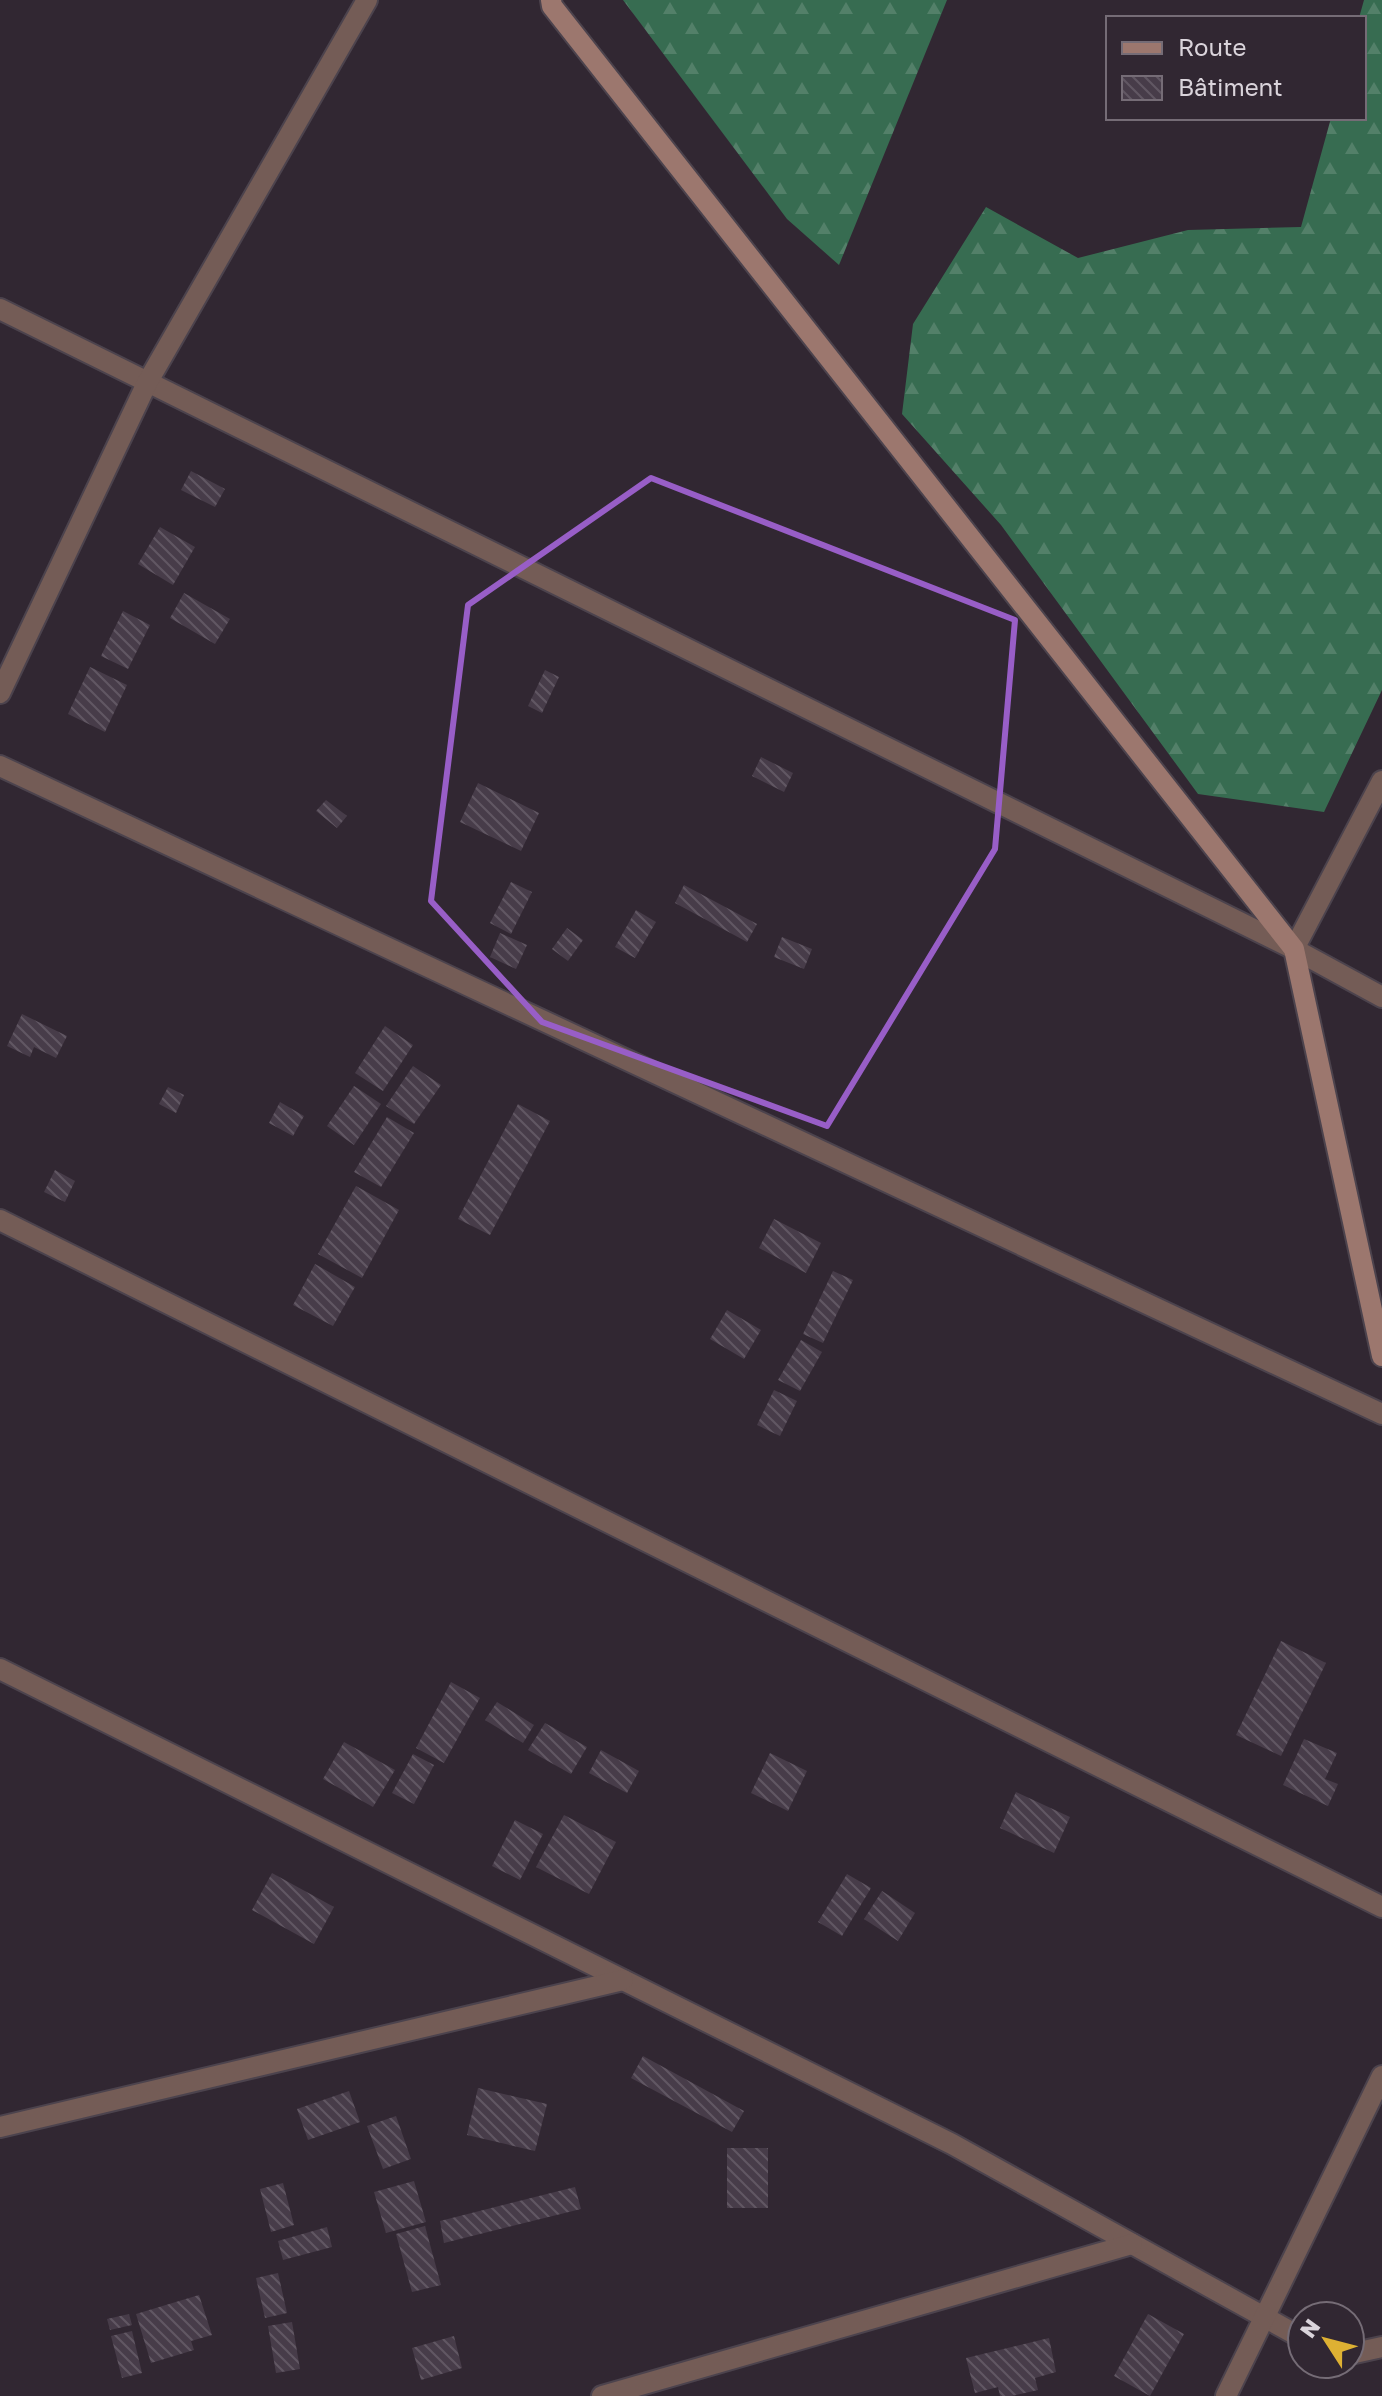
<svg xmlns="http://www.w3.org/2000/svg" width="1382" height="2396" font-family="'Golos Text',sans-serif">
  <defs>
    <pattern id="forest-firs" width="22" height="20" patternUnits="userSpaceOnUse" patternTransform="scale(2)"><rect width="22" height="20" fill="#376c51"/><path d="M5 1l3.5 6h-7zM16 11l3.5 6h-7z" fill="#538069"/></pattern>
    <pattern id="building-back-hatch" width="6" height="6" patternUnits="userSpaceOnUse" patternTransform="scale(2)"><rect width="6" height="6" fill="#473c49"/><path d="M-1 5l2 2M0 0l6 6M5-1l2 2" fill="none" stroke="#615763"/></pattern>
  </defs>
  <rect width="100%" height="100%" fill="#312732"/>
  <g fill="url(#forest-firs)">
    <polygon points="623,0 947,0 839,265 787,219"/>
    <polygon points="1364,0 1382,0 1382,690 1324,812 1198,794 1001,525 902,414 913,324 986,207 1078,258 1188,230 1301,227 1331,118 1364,118 1364,18 1359,18"/>
  </g>
  <g fill="url(#building-back-hatch)">
    <polygon points="191,471 225,489 215,507 181,490"/>
    <polygon points="160,527 195,547 173,585 138,564"/>
    <polygon points="184,593 230,619 215,644 170,618"/>
    <polygon points="123,611 150,625 128,669 101,656"/>
    <polygon points="90,667 127,685 105,732 68,714"/>
    <polygon points="545,670 559,677 542,713 528,706"/>
    <polygon points="761,757 793,773 784,792 752,776"/>
    <polygon points="478,783 539,813 521,851 460,822"/>
    <polygon points="326,800 347,816 337,828 316,811"/>
    <polygon points="511,882 532,892 511,934 490,923"/>
    <polygon points="684,885 757,924 747,942 675,903"/>
    <polygon points="636,910 656,922 635,958 615,947"/>
    <polygon points="567,928 583,940 568,961 552,949"/>
    <polygon points="500,933 527,945 516,969 490,957"/>
    <polygon points="782,937 812,949 804,969 774,957"/>
    <polygon points="22,1014 67,1036 56,1058 34,1047 30,1057 7,1046"/>
    <polygon points="385,1026 413,1045 383,1091 355,1073"/>
    <polygon points="413,1066 441,1085 414,1124 386,1106"/>
    <polygon points="354,1086 381,1104 354,1145 327,1126"/>
    <polygon points="168,1087 184,1095 176,1113 159,1104"/>
    <polygon points="280,1102 304,1116 293,1136 269,1123"/>
    <polygon points="518,1104 550,1121 490,1235 458,1219"/>
    <polygon points="387,1117 414,1133 381,1187 354,1172"/>
    <polygon points="55,1170 75,1181 65,1202 44,1192"/>
    <polygon points="356,1186 399,1210 362,1278 318,1254"/>
    <polygon points="774,1219 821,1243 806,1273 759,1248"/>
    <polygon points="315,1264 355,1287 333,1326 293,1305"/>
    <polygon points="833,1271 853,1280 823,1343 803,1334"/>
    <polygon points="727,1310 761,1330 744,1359 710,1339"/>
    <polygon points="801,1340 822,1352 800,1391 778,1380"/>
    <polygon points="774,1390 797,1401 780,1436 757,1425"/>
    <polygon points="1281,1641 1326,1663 1281,1756 1236,1735"/>
    <polygon points="451,1682 480,1698 444,1763 416,1748"/>
    <polygon points="497,1702 534,1725 523,1743 485,1720"/>
    <polygon points="545,1723 587,1747 571,1774 528,1750"/>
    <polygon points="1304,1739 1337,1753 1325,1779 1338,1784 1328,1806 1283,1785"/>
    <polygon points="344,1742 395,1770 373,1807 323,1779"/>
    <polygon points="601,1750 639,1771 627,1793 589,1773"/>
    <polygon points="770,1753 807,1771 788,1811 751,1793"/>
    <polygon points="413,1754 434,1765 414,1804 392,1793"/>
    <polygon points="1016,1792 1070,1817 1054,1853 1000,1828"/>
    <polygon points="564,1815 616,1842 589,1894 536,1867"/>
    <polygon points="515,1820 543,1834 520,1880 492,1866"/>
    <polygon points="272,1873 334,1907 314,1944 252,1910"/>
    <polygon points="847,1874 871,1888 842,1936 818,1922"/>
    <polygon points="882,1891 915,1913 898,1941 864,1919"/>
    <polygon points="643,2056 744,2111 732,2132 631,2078"/>
    <polygon points="478,2088 547,2104 535,2151 467,2135"/>
    <polygon points="349,2091 360,2122 308,2140 297,2109"/>
    <polygon points="396,2116 411,2159 383,2169 367,2126"/>
    <rect x="727" y="2148" width="41" height="60"/>
    <polygon points="414,2181 426,2222 386,2233 374,2192"/>
    <polygon points="283,2183 294,2225 271,2232 260,2189"/>
    <polygon points="575,2187 581,2209 444,2243 440,2221"/>
    <polygon points="425,2226 441,2285 412,2292 396,2234"/>
    <polygon points="327,2227 332,2247 283,2260 278,2241"/>
    <polygon points="278,2273 287,2313 265,2318 256,2278"/>
    <polygon points="199,2295 212,2335 191,2341 194,2350 151,2363 136,2314"/>
    <polygon points="129,2314 132,2325 110,2330 107,2319"/>
    <polygon points="1148,2314 1184,2334 1150,2396 1114,2376"/>
    <polygon points="292,2322 300,2369 276,2373 268,2326"/>
    <polygon points="132,2331 142,2373 122,2378 111,2336"/>
    <polygon points="454,2336 462,2368 421,2380 412,2348"/>
    <polygon points="1049,2338 1056,2372 1035,2378 1038,2390 1012,2396 1000,2396 998,2387 975,2393 966,2358"/>
  </g>
  <g fill="none" stroke-linecap="round" stroke-linejoin="round">
    <g stroke="#4c434d" stroke-width="24">
      <g id="street">
        <polyline points="0,309 1294,949 1382,997"/>
        <polyline points="0,693 147,383 367,0"/>
        <polyline points="0,766 1382,1414"/>
        <polyline points="1294,949 1382,781"/>
        <polyline points="0,1220 1382,1907"/>
        <polyline points="0,1669 952,2144 1302,2338"/>
        <polyline points="0,2127 623,1980"/>
        <polyline points="1350,2354 1382,2347"/>
        <polyline points="602,2396 1132,2244"/>
        <polyline points="1226,2396 1382,2076"/>
      </g>
    </g>
    <g stroke="#4c434d" stroke-width="24">
      <polyline id="secondary" points="551,0 552,6 1294,949 1382,1356"/>
    </g>
    <use href="#street" stroke="#745c56" stroke-width="20"/>
    <use href="#secondary" stroke="#9c776e" stroke-width="20"/>
  </g>
  <path fill="none" stroke="#985ec7" stroke-width="6" stroke-linejoin="round" d="M651,478L1015,620L995,849L827,1126L542,1022L431,901L468,605Z"/>
  <rect x="1106" y="16" width="260" height="104" fill="#312732" stroke="#756c76" stroke-width="2"/>
  <rect x="1122" y="42" width="40" height="12" fill="#9c776e" stroke="#756c76" stroke-width="2"/>
  <text x="1178" y="56" font-size="24" fill="#dad4db">Route</text>
  <rect x="1122" y="76" width="40" height="24" fill="url(#building-back-hatch)" stroke="#756c76" stroke-width="2"/>
  <text x="1178" y="96" font-size="24" fill="#dad4db">Bâtiment</text>
  <g transform="translate(1326 2340) rotate(306)"><circle r="38" fill="#312732" stroke="#756c76" stroke-width="2"/>
  <path d="M0-6L14 30L0 20L-14 30Z" fill="#deb133"/>
  <text y="-12" font-size="22" font-weight="bold" text-anchor="middle" fill="#dad4db">N</text>
  </g>
</svg>
